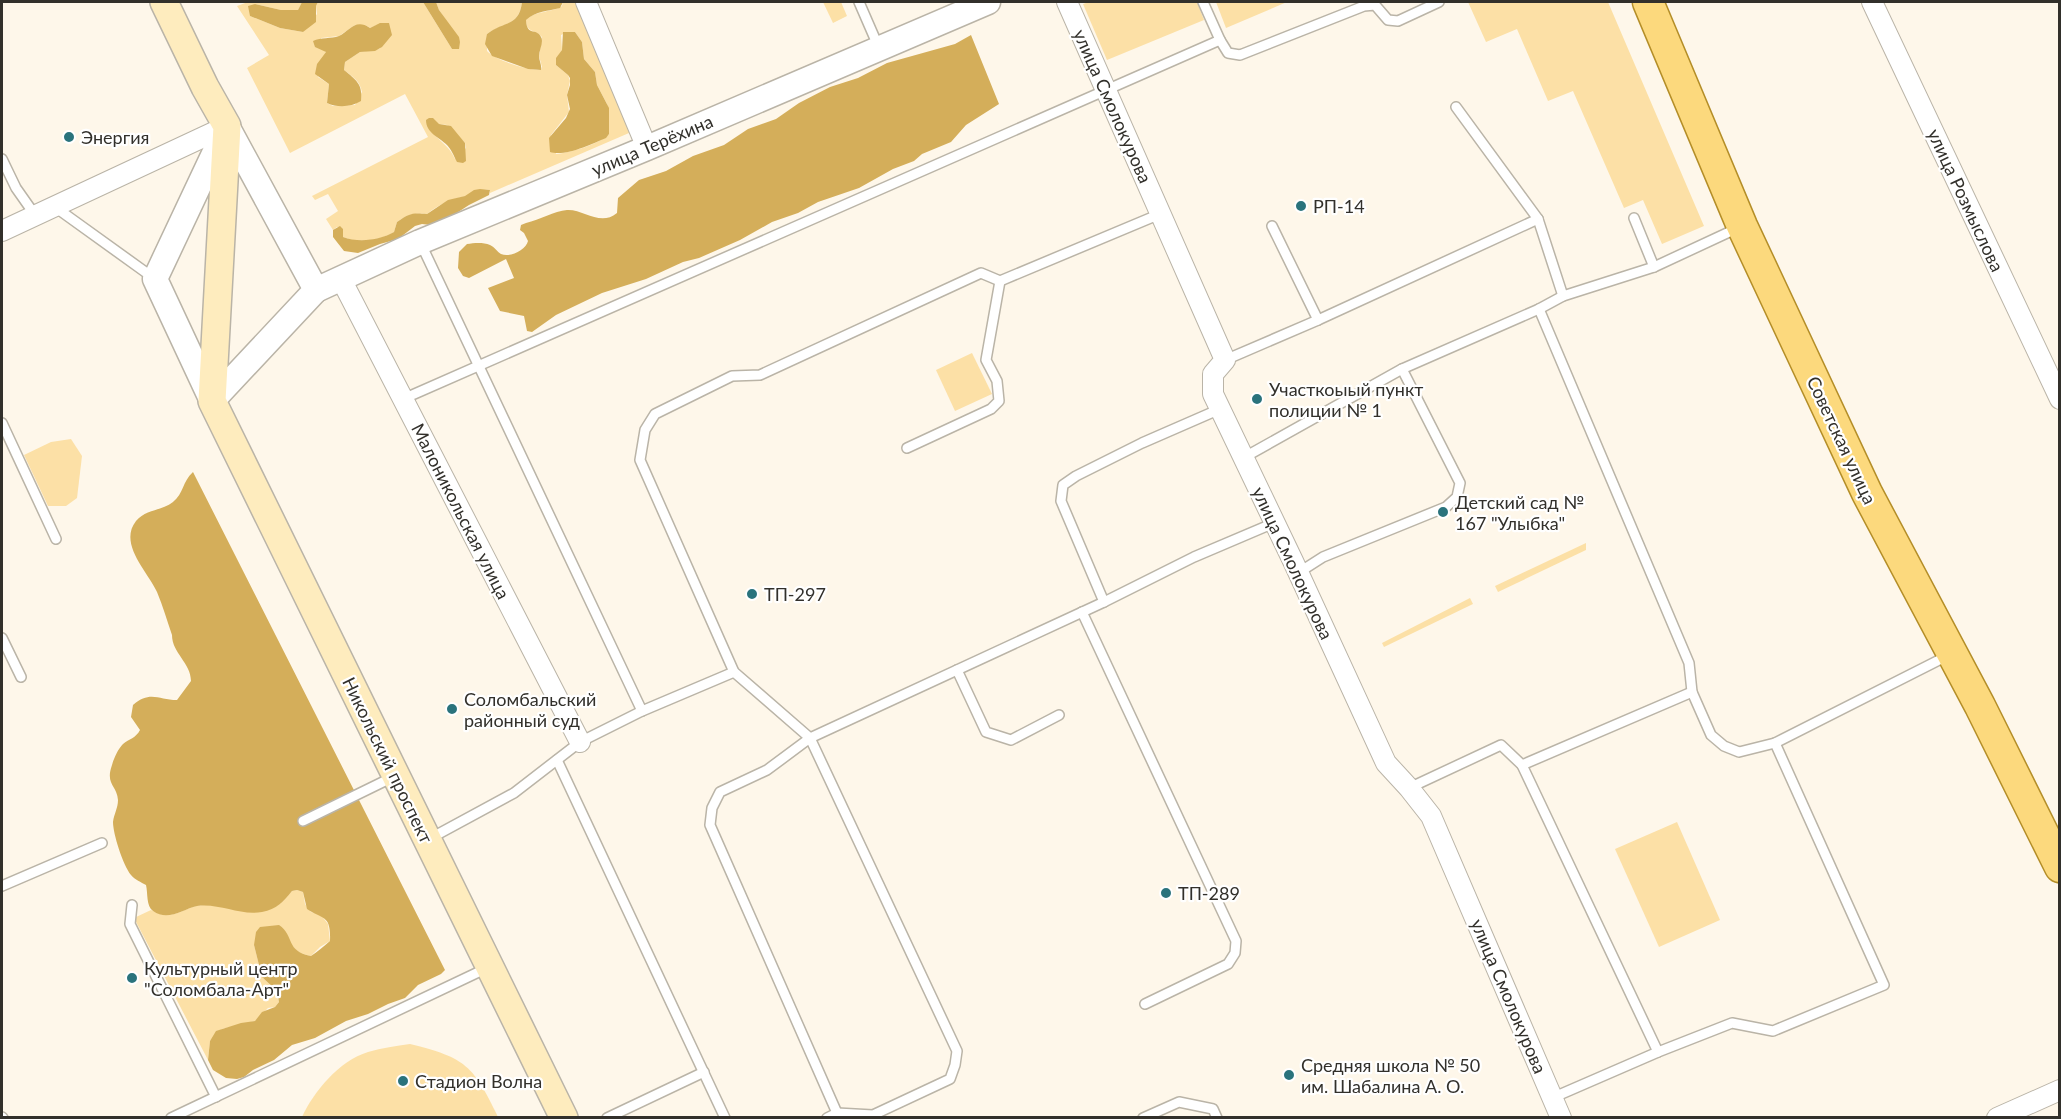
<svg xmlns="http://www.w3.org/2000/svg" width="2061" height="1119" font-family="Lato,sans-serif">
  <rect width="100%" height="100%" fill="#fef7ea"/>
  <g fill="#fce0a6" fill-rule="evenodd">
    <path d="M248,2H302L298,10H281L255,4L250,16L280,28L303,32L317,14L316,6L318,2H423L452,49L460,42L439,10L436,2H522C519,26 505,22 487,34V51C497,61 527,70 541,70L542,67L539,56L542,37C535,29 526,33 526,20C536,10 552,13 562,6L563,2H577L633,128L629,133L490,193V190C478,188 473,195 462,197C449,200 438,205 427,214C414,213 408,214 397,222L394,232C381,240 358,244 343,237L342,228L337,227L333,230L326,219L338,211L328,194L315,200L312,196L428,137L405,94L290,153L247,68L269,55L237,6ZM355,25L367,26L370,28L377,25L384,44L379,49L360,52L345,62L344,70C353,77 360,81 362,92L355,105L333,106L327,103L329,84L318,77L326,52L321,48V38L339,36ZM567,32H575L582,42L584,59L595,72L597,85L607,104L609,116V134C600,144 569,153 556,154L551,135L569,112L567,95L570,81L568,75L556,65L562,50L561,35ZM439,124L447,125L465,143L466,148L455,159C449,145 438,141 430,129Z"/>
    <polygon points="823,2 841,2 847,16 833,23"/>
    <polygon points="1089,2 1197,2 1204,20 1107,60 1083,4"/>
    <polygon points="1216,2 1287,2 1226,28"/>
    <polygon points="1468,2 1608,2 1704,226 1662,244 1643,200 1624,208 1573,91 1548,101 1517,29 1486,42"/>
    <polygon points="972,353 992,394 955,411 936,370"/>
    <polygon points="71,439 82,456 77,498 66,506 48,506 24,455 51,442"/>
    <polygon points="1586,543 1586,550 1498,592 1495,586"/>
    <polygon points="1470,598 1473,604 1384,647 1382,643"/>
    <polygon points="1677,822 1720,920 1659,947 1615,849"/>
    <path d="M297,890L303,892L305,904L311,912L321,915L328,924L330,941L320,947L311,956C298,954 291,948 287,935L254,945L262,977L277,991L279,1002L275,1007L268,1008L255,1021L222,1029L210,1041L208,1060L134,918L151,910C170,921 179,911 196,906C216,901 249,916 266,910C279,907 284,900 292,891Z"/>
    <path d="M410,1044C467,1058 473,1066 498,1117H302C314,1091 339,1061 368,1052C382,1048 396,1046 410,1044Z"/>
  </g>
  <g fill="#d4ae5a">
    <polygon points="302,2 318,2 316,6 316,22 303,32 280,28 250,16 248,6 255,4 281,10 298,10"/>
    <polygon points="423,2 436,2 439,10 459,37 460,42 459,49 452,49"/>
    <path d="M522,2H563L560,8C548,11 536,11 526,20C527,37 536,27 541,37C544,42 539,50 539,56C539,61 542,65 541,70L528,69L492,56L485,44L487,34C504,21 519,27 522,2Z"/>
    <path d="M380,23H389L392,35L382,47L375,51L360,52L345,62L344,70C356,80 363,84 361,101C351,107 338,108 327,103L329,84L315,74L317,64L326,52L315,47L313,41C321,37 331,39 339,36C350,31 355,18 370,28Z"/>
    <path d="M563,32H575L582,42L584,59L595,72L597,85L609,108V134L606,138C592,144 565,157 550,152L549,138L566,118L570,109L567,95L570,85V78L568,75L556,65V58L562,50Z"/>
    <path d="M971,35L999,104L966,125L951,142L922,154L914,161L893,169L859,188L818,202L798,213L772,222L740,240L699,258L683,262L646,279L602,293L556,315L532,332L527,331L524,316L500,311L488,288L514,278L506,259L469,278L463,276L458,268L459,252L467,244C474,243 483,242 490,245C495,247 497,252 501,254C510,258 526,250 528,241L524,233L520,230L521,225L526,223C540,220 554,211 567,210C584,209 600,227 617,213L618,198L639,180L666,171L693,156L724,145L748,129L776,119L799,103L830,87L858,78L887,63L955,44Z"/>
    <path d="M429,118H433L439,124L451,126L465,143L466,161L463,163L457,162C454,156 451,149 447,145C439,137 426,133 426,120Z"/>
    <path d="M480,189L490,190L489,195L469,205L449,218L431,225L422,224L415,226L398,239L380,244L358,253L344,251L333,237V230L340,226L343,229V237C359,243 380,240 394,232L397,222C410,213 412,213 427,214L448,200L465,196L474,190Z"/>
    <path d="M193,472L445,970L441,974L418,985L405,998L388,1004L368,1014L346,1021L315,1038L292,1045L274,1060L253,1070L244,1077L237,1079L226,1078L213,1070L208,1060L210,1041L216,1031L241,1023L255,1021L262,1012L275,1007L279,1002L277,991L262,977L254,945L256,932L260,927L279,925C295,936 285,951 311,956C317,952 324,946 330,941C331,914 323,920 307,909L303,892L297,890L292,891C283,902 277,909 262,912C240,916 220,903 197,906C183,909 168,922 153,911C146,906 148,893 146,885C141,882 135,880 131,875C123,865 113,834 113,822C114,814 118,808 118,800C117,785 105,785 112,765C114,758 118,749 123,744C129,739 136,738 140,730L131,717L133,705C150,690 159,700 177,700L191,681C191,663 172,653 172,635C167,621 163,606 157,592C148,572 118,544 136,521C146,509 162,511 173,502C184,493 182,482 193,472Z"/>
  </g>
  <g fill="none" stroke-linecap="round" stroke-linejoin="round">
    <g stroke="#bab4a7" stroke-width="12">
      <g id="service">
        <polyline points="859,2 879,48"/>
        <polyline points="1203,2 1220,40"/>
        <polyline points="1456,107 1538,219 1563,296"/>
        <polyline points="2,159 16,188 35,215"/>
        <polyline points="55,207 155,279"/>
        <polyline points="1634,218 1654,267"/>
        <polyline points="1272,226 1318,320"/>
        <polyline points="421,244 642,711"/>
        <polyline points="1539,309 1689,663 1692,692 1711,735 1724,746 1739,752 1775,743 1949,655"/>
        <polyline points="1225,360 1318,320 1538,219"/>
        <polyline points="403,399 1220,40 1228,53 1240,55 1364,6 1375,5 1388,20 1398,21 1439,2"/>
        <polyline points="2,423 56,539"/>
        <polyline points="907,448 991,409 999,401 997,381 986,360 1000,281"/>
        <polyline points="1243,458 1402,369 1539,309 1563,296 1654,267 1740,227"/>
        <polyline points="1298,573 1323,557 1446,507 1457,497 1460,483 1402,369"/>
        <polyline points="1104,602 1061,501 1063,485 1076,476 1142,443 1220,409"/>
        <polyline points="1082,612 1236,941 1235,953 1228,964 1145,1004"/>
        <polyline points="2,638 21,677"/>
        <polyline points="957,670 986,732 1011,740 1059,715"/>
        <polyline points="557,760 725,1118"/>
        <polyline points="1522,765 1658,1052 1552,1098"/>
        <polyline points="1409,788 1501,745 1522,765 1692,692"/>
        <polyline points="303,821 393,777"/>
        <polyline points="429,839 514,793 580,742 642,711 734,672"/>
        <polyline points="2,886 102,843"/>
        <polyline points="132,905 130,924 216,1097"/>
        <polyline points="1658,1052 1732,1023 1773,1031 1884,985 1775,743"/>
        <polyline points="837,1113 873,1115 950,1079 955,1065 957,1051 810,738 734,672 640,460 645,430 655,414 732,376 760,375 981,273 1000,281 1160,214"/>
        <polyline points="2,1117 3,1118"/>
        <polyline points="171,1118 487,968"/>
        <polyline points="607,1118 704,1072"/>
        <polyline points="827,1118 837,1113 710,825 712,808 720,792 767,770 810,738 1104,602 1194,557 1274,523"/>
        <polyline points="1143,1118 1179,1102 1213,1109 1217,1118"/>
      </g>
    </g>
    <g stroke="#bab4a7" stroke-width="22">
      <g id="minor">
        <polyline points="586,2 647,148"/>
        <polyline points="1067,2 1225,360 1213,374 1213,394 1293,561 1386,763 1409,788 1431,816 1561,1118"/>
        <polyline points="1872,2 2060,399"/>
        <polyline points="2,231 227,126"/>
        <polyline points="341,279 580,742"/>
        <polyline points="1997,1118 2060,1090"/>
      </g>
    </g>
    <g stroke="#bab4a7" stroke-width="27">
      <g id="tertiary">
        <polygon points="227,126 316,290 212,401 155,279"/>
        <polyline points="316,290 420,242 647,148 988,2"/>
      </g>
    </g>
    <g stroke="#bab4a7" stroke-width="30">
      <polyline id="secondary" points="164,2 205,87 227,126 212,401 564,1118"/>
    </g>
    <g stroke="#b48e28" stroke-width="33">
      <polyline id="primary" points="1648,2 1742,226 1867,493 1980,706 2060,867"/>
    </g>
    <use href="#service" stroke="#fff" stroke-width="9"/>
    <use href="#minor" stroke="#fff" stroke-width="20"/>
    <use href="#tertiary" stroke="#fff" stroke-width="24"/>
    <use href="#secondary" stroke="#feecbe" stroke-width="27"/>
    <use href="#primary" stroke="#fcd97d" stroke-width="30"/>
  </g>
  <g fill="#2a737c" stroke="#fff" stroke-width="2">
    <circle cx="69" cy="137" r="6"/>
    <circle cx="1301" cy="206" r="6"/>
    <circle cx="1257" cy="399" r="6"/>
    <circle cx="1443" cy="512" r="6"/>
    <circle cx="752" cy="594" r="6"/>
    <circle cx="452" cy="709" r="6"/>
    <circle cx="1166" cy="893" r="6"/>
    <circle cx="132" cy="978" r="6"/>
    <circle cx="1289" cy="1075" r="6"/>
    <circle cx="403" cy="1081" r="6"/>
  </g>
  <g text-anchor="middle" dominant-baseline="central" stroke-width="4.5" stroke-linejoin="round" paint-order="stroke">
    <g font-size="18" fill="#32302b" stroke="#fff">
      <text transform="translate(1113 106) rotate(66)">улица Смолокурова</text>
      <text transform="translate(652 145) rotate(-23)">улица Терёхина</text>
      <text transform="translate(1966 200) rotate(65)">улица Розмыслова</text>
      <text transform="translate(1842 440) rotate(65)">Советская улица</text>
      <text transform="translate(461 511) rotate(63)">Малоникольская улица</text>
      <text transform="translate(1293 563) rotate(65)">улица Смолокурова</text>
      <text transform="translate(388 760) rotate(64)">Никольский проспект</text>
      <text transform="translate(1509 996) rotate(67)">улица Смолокурова</text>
    </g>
    <g font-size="18" fill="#32302b" stroke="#fff" text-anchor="start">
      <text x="81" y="137">Энергия</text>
      <text x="1313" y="206">РП-14</text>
      <text x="1269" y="389">Участкоыый пункт<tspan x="1269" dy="21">полиции № 1</tspan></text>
      <text x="1455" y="502">Детский сад №<tspan x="1455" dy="21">167 "Улыбка"</tspan></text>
      <text x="764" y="594">ТП-297</text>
      <text x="464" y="699">Соломбальский<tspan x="464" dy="21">районный суд</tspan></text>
      <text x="1178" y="893">ТП-289</text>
      <text x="144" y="968">Культурный центр<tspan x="144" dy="21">"Соломбала-Арт"</tspan></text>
      <text x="1301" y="1065">Средняя школа № 50<tspan x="1301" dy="21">им. Шабалина А. О.</tspan></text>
      <text x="415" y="1081">Стадион Волна</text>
    </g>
  </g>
  <rect width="2061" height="1119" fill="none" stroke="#32302b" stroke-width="6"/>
</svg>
